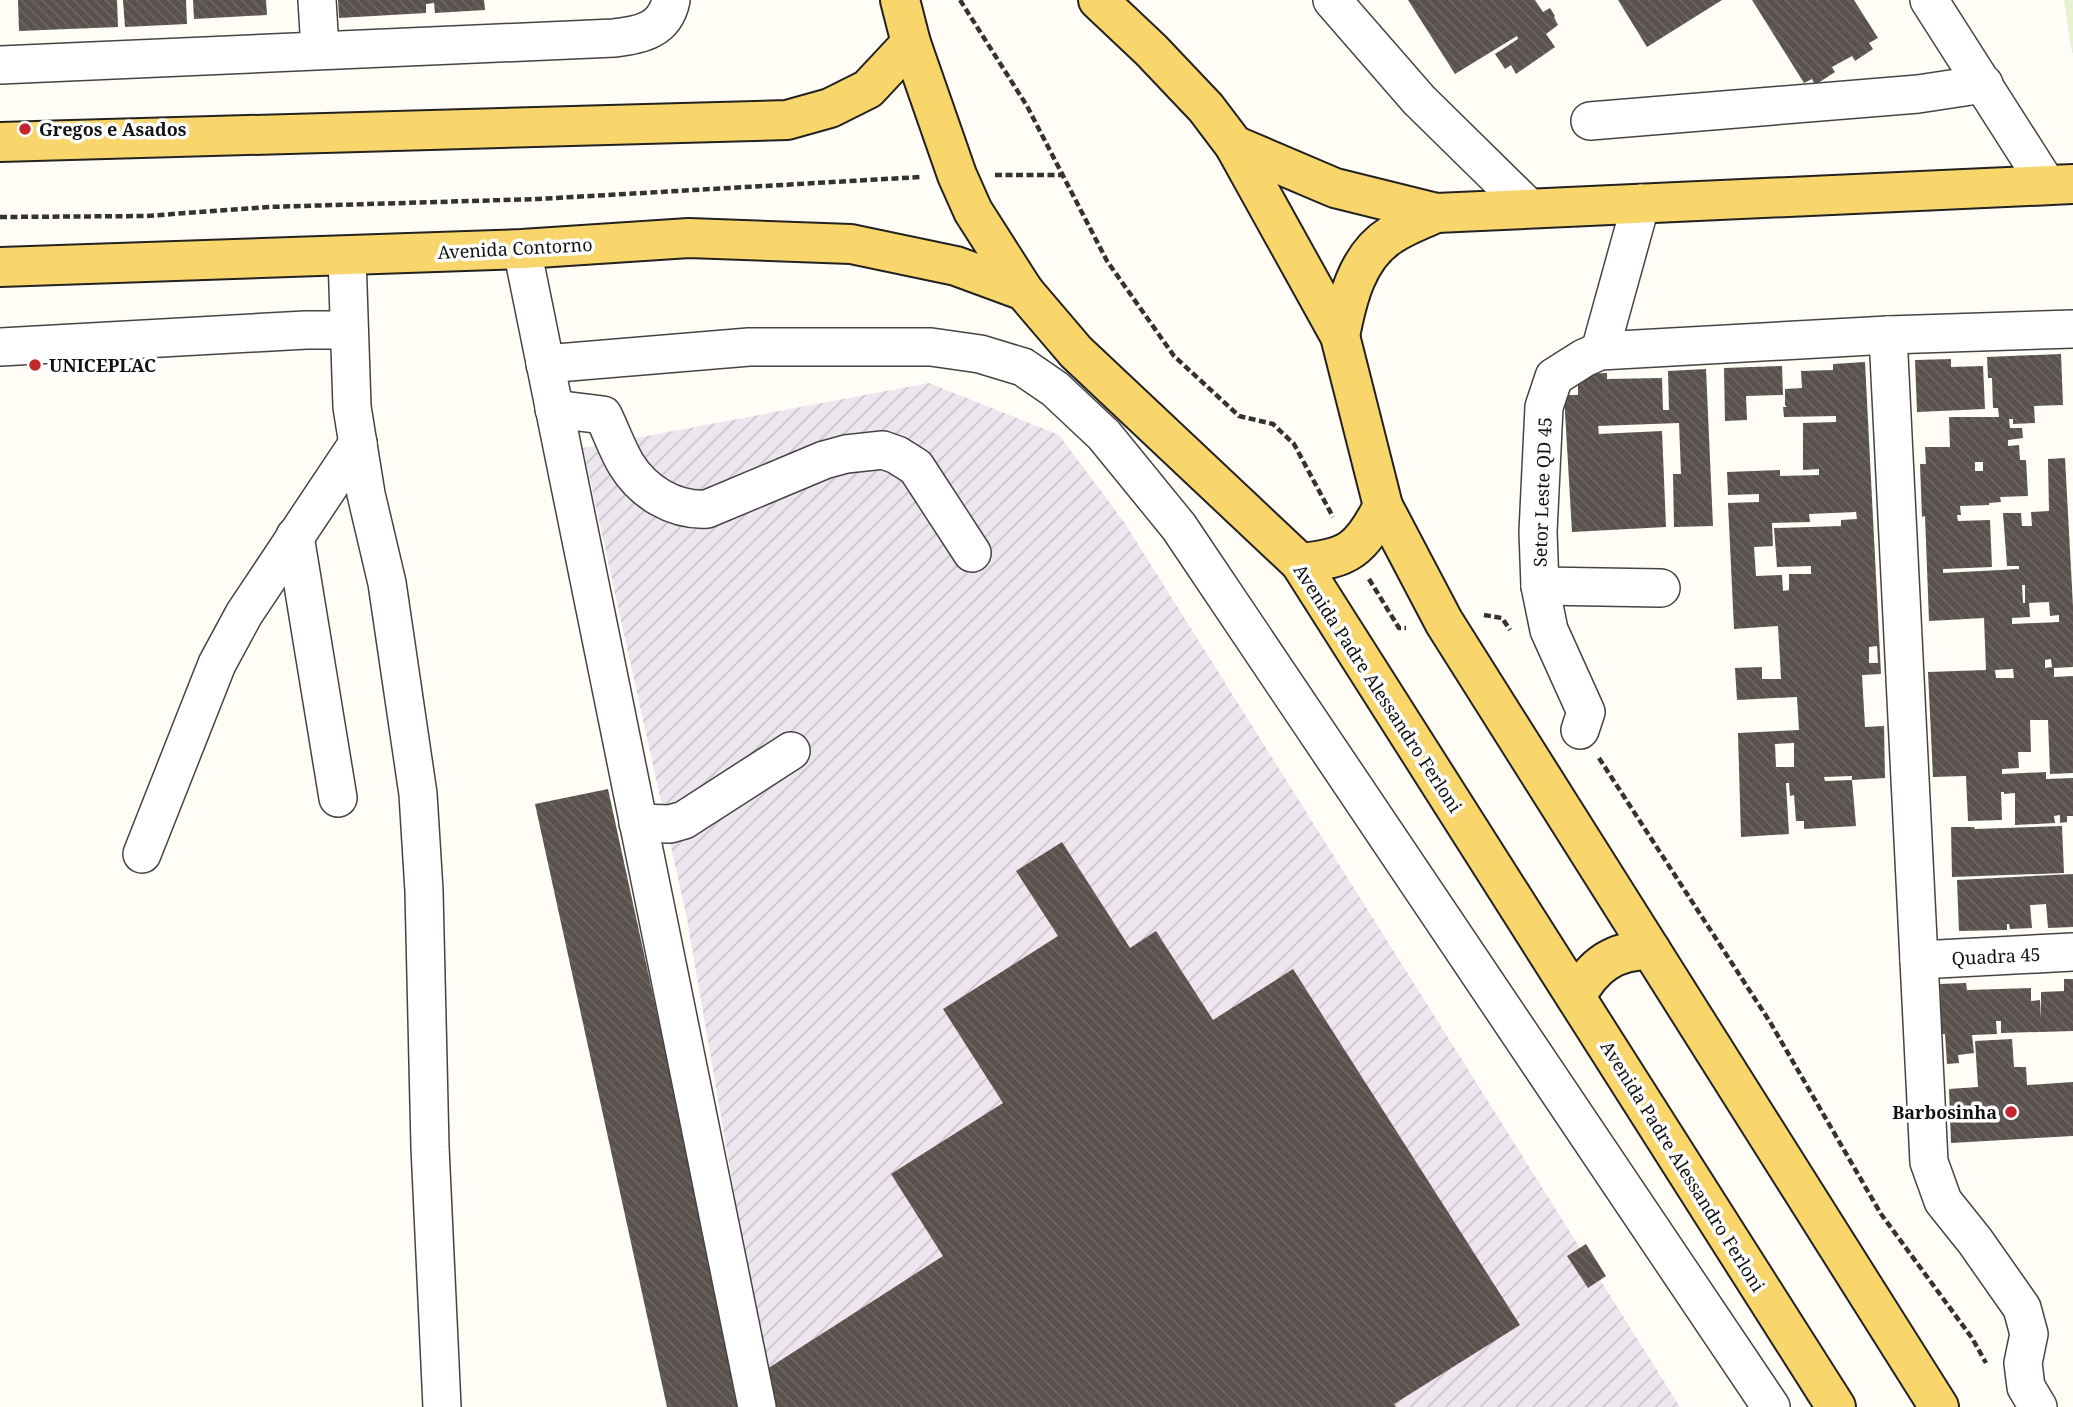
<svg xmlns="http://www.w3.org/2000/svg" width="2073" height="1407" font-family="'Noto Serif',serif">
  <defs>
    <pattern id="industrial-furrows" width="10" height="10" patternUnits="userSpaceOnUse" patternTransform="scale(1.75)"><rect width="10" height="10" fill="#eee6ef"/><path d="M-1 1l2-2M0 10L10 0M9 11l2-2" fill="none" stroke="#cbc4cc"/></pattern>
    <pattern id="building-back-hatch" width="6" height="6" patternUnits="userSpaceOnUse" patternTransform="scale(1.75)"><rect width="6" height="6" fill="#5a524d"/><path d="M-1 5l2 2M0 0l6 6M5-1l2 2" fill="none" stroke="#6d6662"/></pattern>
  </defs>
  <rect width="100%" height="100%" fill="#fffdf5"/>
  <polygon fill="url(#industrial-furrows)" points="929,383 1059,435 1124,522 1680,1407 771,1407 687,919 583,448"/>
  <polygon fill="#e6f2cf" points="2064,0 2073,0 2073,53 2072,53"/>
  <g fill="url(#building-back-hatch)" fill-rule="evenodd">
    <polygon points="18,0 117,0 118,27 19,31"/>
    <polygon points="123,0 186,0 187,24 125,27"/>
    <polygon points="193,0 266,0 267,15 194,19"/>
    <polygon points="338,0 484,0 485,10 435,13 434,3 426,4 426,13 339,18"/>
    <polygon points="1408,0 1535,0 1543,12 1550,8 1555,16 1554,17 1558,25 1546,34 1555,47 1516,74 1511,65 1505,69 1495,54 1518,39 1517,36 1455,74"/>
    <polygon points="1618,0 1722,0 1647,47"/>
    <polygon points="1752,0 1854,0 1878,38 1869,43 1873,49 1855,61 1852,56 1832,67 1835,72 1815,85 1812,79 1804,83"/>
    <path d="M2061,354L2063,405L2034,406L2035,423L2013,424V419H2009L2010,428H2022L2023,438L2008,440V446L2019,445L2020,460H2026L2028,496L2000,497L2001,502L1989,503V505L1960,506L1961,515H1957L1958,521L1990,520L1992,567L1943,569V573L2019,569V566H2007L2003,513H2021L2022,526H2032L2031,512L2049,511L2048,459L2065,458L2073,606V667L2054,668V677L2073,676V773L2050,774L2048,720H2030L2031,752H2018L2019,768L2002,769V774L2046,772V779L2073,778V816H2067V822L2060,823V815L2054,816L2055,823L2015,825V793L2004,794V792H2001L2002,820L1968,821L1966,776L1933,777L1928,672L1986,670L1984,618L1929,621L1925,516L1922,517L1920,464H1926L1925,447H1950L1949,417H1999L1998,408H1993L1992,378H1988L1987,357ZM1975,462H1983V471H1975ZM2022,585H2025V603H2023ZM2049,602L2050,616L2059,615V622L2012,624V618L2030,617L2029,603ZM2051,659L2052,667L2045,668V660ZM2013,669L2014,678H1996L1995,670Z"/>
    <polygon points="1951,359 1951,367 1983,366 1985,409 1917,412 1915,360"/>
    <path d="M1865,362L1881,674L1862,675L1865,727L1884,726L1885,778L1852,780V776L1824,777L1825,781L1852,780L1856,826L1804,829V821H1796L1794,795L1790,796L1789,783H1786L1789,834L1741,837L1738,733L1799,730L1797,697L1737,700L1735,668L1762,667V679H1781L1778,626L1734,629L1728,503L1759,502V494L1728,495L1727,472L1780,470V476L1819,475V469L1803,470V423L1836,422V416L1784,417L1783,407H1787L1785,405V389L1802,388L1801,371L1833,370V364ZM1856,512L1857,519L1841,520V526L1774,528L1777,567L1811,566V574H1789V590L1783,591L1782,575L1756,576L1754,547L1773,546L1772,523L1810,522L1809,514ZM1877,646L1878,663H1869V647ZM1794,743V767H1776L1775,744Z"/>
    <polygon points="1782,366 1783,395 1746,396 1747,420 1725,421 1724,368"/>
    <polygon points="1706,369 1713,526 1674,527 1673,474 1681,474 1679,423 1598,426 1599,434 1662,431 1666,527 1572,532 1564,395 1578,395 1578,374 1607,373 1607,379 1662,378 1663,410 1669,410 1668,371"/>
    <polygon points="608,789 743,1407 667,1407 535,804"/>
    <polygon points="2062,826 2064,873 1952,877 1951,827 1974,827 1975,829"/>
    <polygon points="1062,842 1130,948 1156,931 1213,1020 1293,969 1520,1325 1394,1404 1396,1407 752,1407 739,1387 943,1256 891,1174 1003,1103 943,1009 1058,936 1016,871"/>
    <polygon points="2073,874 2073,927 2048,928 2046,904 2030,905 2032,928 2010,929 2009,924 2007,924 2007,930 1959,931 1957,880"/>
    <polygon points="2064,979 2073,979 2073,1031 2001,1033 2001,1021 1996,1021 1997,1034 1972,1035 1974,1053 1958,1055 1959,1063 1947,1064 1945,1034 1942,1034 1940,984 1966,983 1967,990 2031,988 2031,1001 2040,1000 2041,1019 2041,992 2064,991"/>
    <polygon points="2012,1039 2014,1067 2026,1067 2027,1085 2073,1082 2073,1136 1951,1143 1949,1089 1978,1087 1975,1041"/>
    <polygon points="1586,1244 1606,1276 1588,1288 1567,1256"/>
  </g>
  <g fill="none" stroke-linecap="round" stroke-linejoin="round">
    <g stroke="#444" stroke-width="40">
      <g id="minor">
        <polyline points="317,0 320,49"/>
        <polyline points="1332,0 1419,100 1529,208"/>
        <polyline points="1929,0 2047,185"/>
        <path d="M0,65L614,38C641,35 665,30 671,0"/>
        <polyline points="1590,121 1918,94 1984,84"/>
        <polyline points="522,249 757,1407"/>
        <polyline points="347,256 352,407 366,494 387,583 418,794 424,891 430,1147 442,1407"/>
        <polyline points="1888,335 1929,1162 1943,1201 1975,1241 2022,1308 2029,1334 2023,1363 2026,1387 2038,1407"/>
        <polyline points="0,347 306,330 349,330"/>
        <polyline points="1600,351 1641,203"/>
        <polyline points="545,364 749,347 931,347 980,354 1023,367 1055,389 1104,435 1179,527 1771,1407"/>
        <path d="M554,409L603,415C611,431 617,449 626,464C643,492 674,511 707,509L824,460L846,454L883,450L897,455L916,467L972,553"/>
        <polyline points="295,536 338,798"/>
        <polyline points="1540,586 1661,588"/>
        <polyline points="1580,730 1586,712 1549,630 1540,586 1538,532 1544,407 1554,377 1584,358 1600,351 1888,335 2073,329"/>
        <polyline points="638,823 670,824 684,820 791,751"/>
        <polyline points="142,854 217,664 244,614 358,443"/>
        <polyline points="1919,960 2073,952"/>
      </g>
    </g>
    <g stroke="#222" stroke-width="42">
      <g id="major">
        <polyline points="900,0 911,43 957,175 973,211 1024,291 1076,352 1300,563 1836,1407"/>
        <polyline points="1098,0 1151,50 1206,108 1234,145 1340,336 1383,506 1444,622 1939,1407"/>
        <polyline points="0,142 787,120 830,108 868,89 911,43"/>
        <polyline points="1234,145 1335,188 1436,213 2073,184"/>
        <polyline points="0,267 522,249 689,238 851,244 956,266 1024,291"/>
        <path d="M1340,336C1347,300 1357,256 1391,235C1404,226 1421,220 1436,213"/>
        <path d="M1300,563C1349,559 1361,549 1383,506"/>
        <path d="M1576,997C1593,965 1614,950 1651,950"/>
      </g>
    </g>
    <g stroke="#333" stroke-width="4.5" stroke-dasharray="7 3.5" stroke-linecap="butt">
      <polyline points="960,0 1027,106 1107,261 1174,356 1239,416 1273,424 1294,444 1333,517"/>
      <polyline points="995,175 1064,175"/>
      <polyline points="0,217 146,216 268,207 538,199 920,177"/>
      <polyline points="1369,579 1399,628 1406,628"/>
      <polyline points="1484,615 1502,618 1510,630"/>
      <polyline points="1599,758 1770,1022 1881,1214 1972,1338 1986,1363"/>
    </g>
    <use href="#minor" stroke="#fff" stroke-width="37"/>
    <use href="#major" stroke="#f9d66b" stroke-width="38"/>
  </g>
  <g fill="#c4262e" stroke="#fff" stroke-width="2.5">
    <circle cx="25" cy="129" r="7"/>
    <circle cx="35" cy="365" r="7"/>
    <circle cx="2011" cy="1112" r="7"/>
  </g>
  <g text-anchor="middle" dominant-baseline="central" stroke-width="7" stroke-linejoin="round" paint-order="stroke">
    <g font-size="18" font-weight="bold" fill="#111" stroke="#fff" text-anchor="start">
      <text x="39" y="129">Gregos e Asados</text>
      <text x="49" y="365">UNICEPLAC</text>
      <text x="1997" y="1112" text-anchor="end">Barbosinha</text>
    </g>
    <g font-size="18" fill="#111" stroke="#fff">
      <text transform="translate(515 248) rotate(-3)">Avenida Contorno</text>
      <text transform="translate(1542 492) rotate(-88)">Setor Leste QD 45</text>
      <text transform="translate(1378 688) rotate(57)">Avenida Padre Alessandro Ferloni</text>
      <text transform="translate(1996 956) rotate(-3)">Quadra 45</text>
      <text transform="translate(1683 1166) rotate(58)">Avenida Padre Alessandro Ferloni</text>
    </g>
  </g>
</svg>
